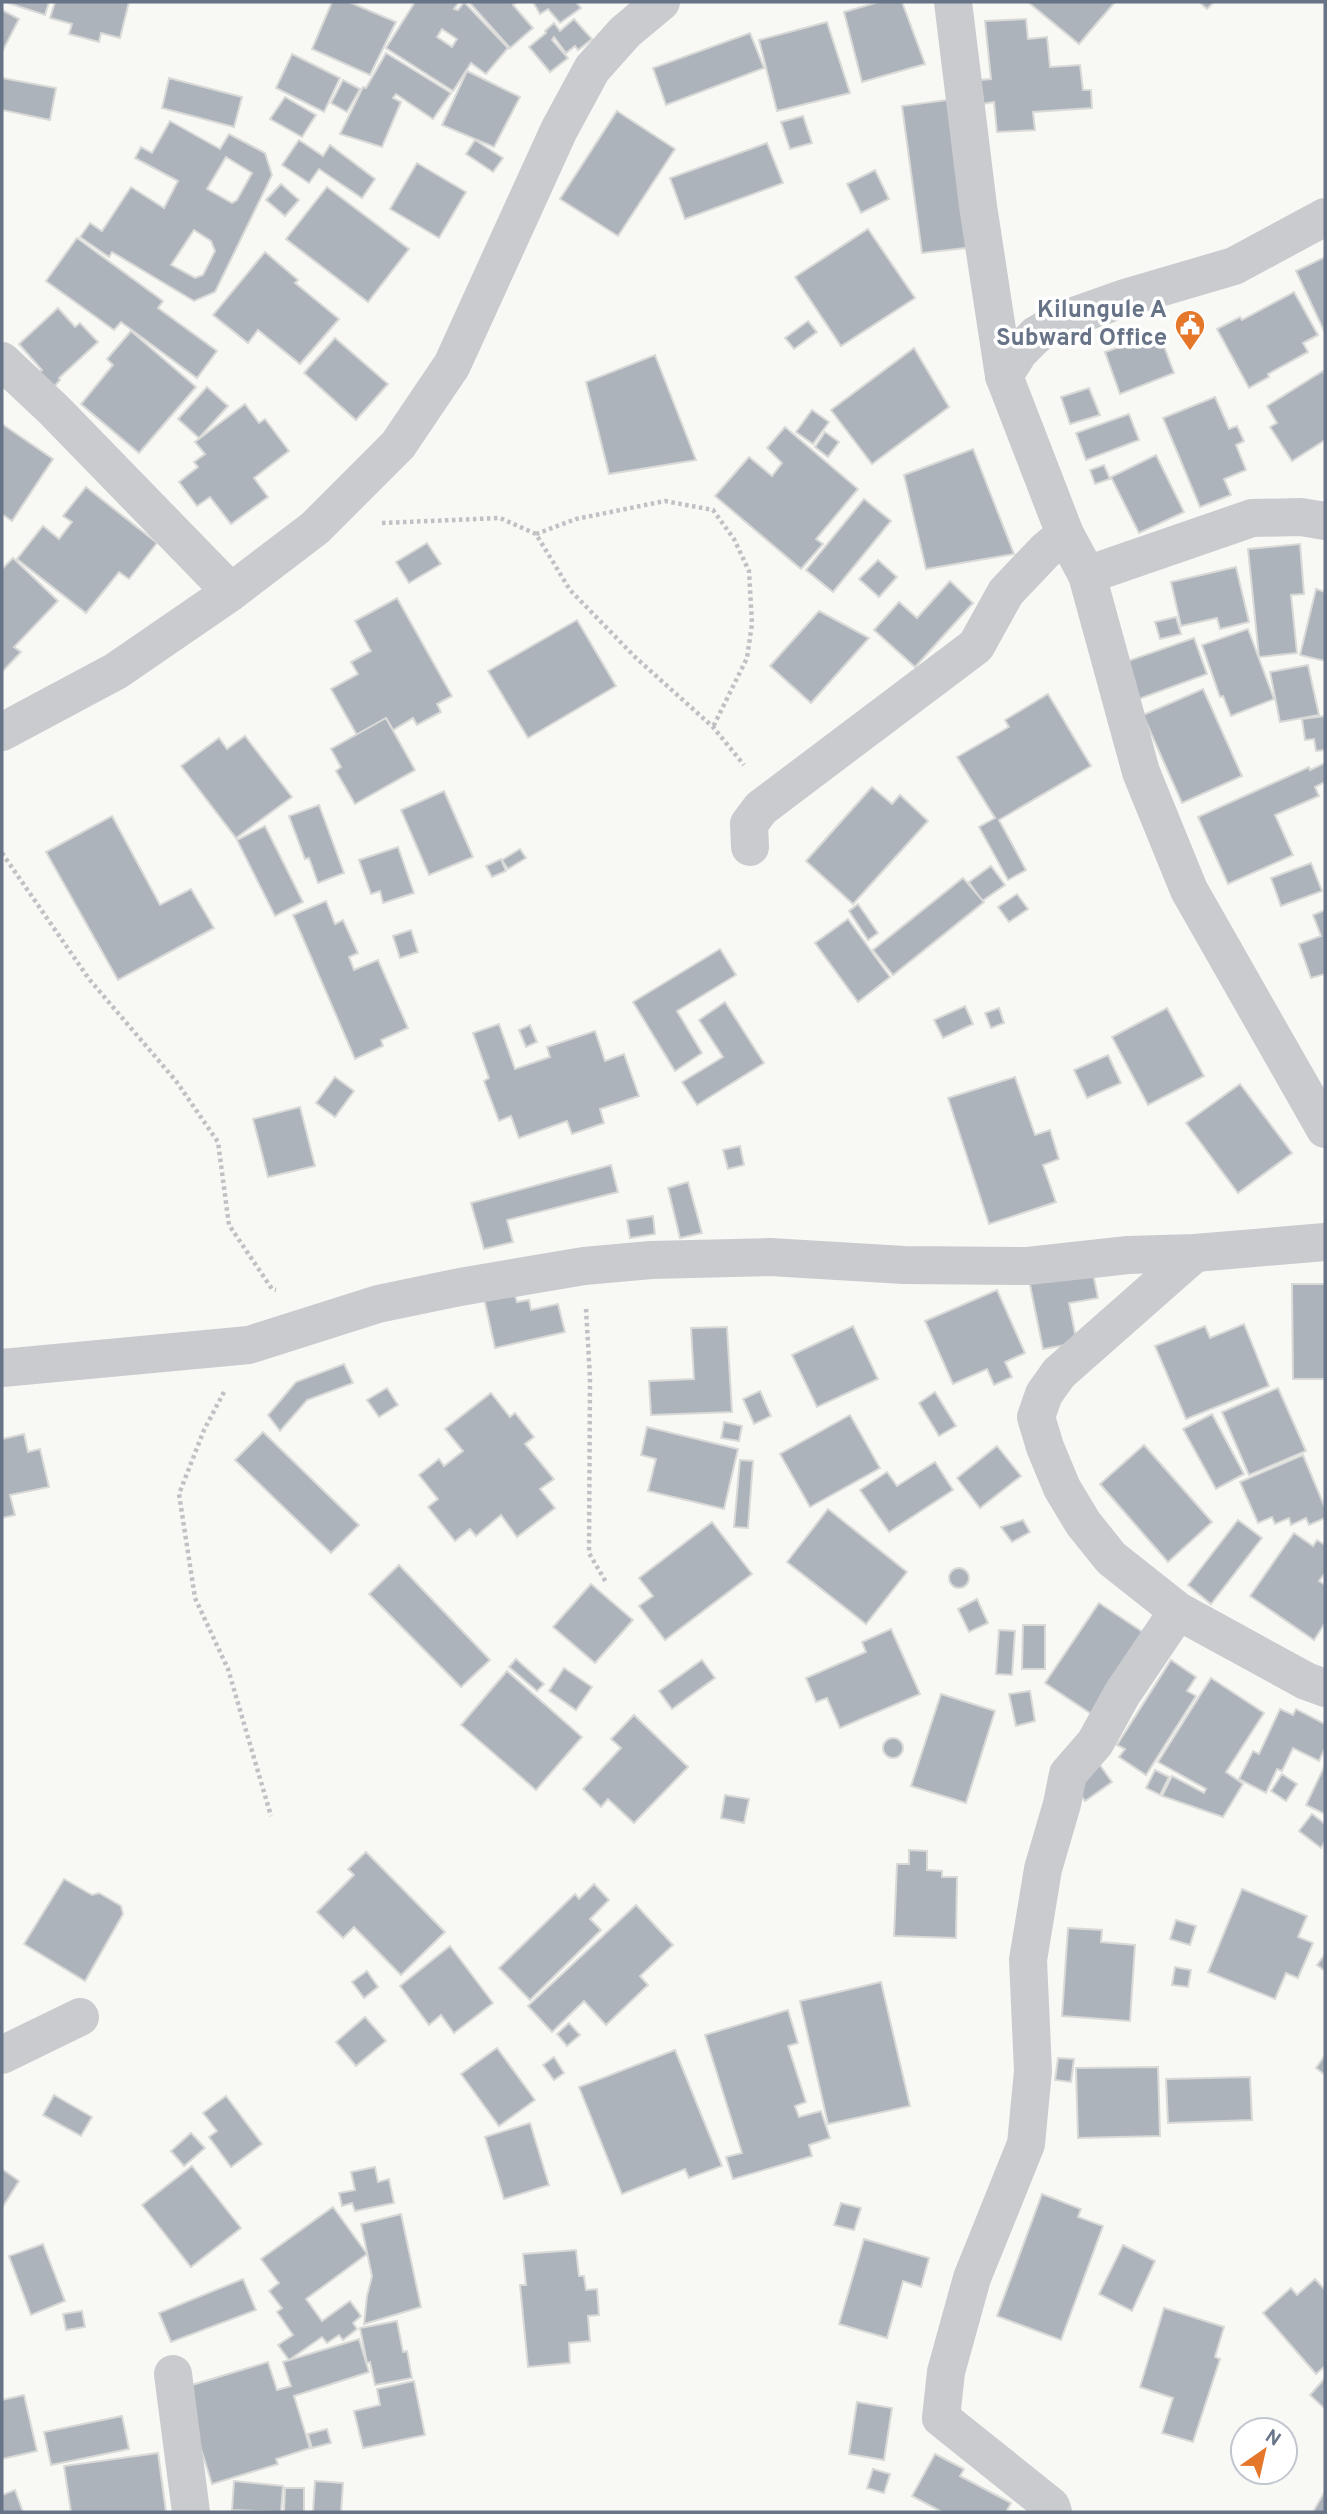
<svg xmlns="http://www.w3.org/2000/svg" width="1327" height="2514" font-family="Overpass,sans-serif">
  <rect width="100%" height="100%" fill="#f8f8f5"/>
  <g fill="#adb3bb" stroke="#d9dad8" stroke-width="2" fill-rule="evenodd">
    <polygon points="5,2 49,2 45,15"/>
    <polygon points="55,2 129,2 120,38 101,33 99,42 69,34 72,24 50,18"/>
    <polygon points="332,2 349,2 396,22 370,75 312,49"/>
    <path d="M415,2H459L454,9L458,10L464,2L508,48L486,74L471,63L453,91L386,48ZM442,29L457,39L452,47L437,37Z"/>
    <polygon points="469,2 517,2 513,5 533,28 510,48"/>
    <polygon points="533,2 576,2 581,8 560,23 548,9 540,14"/>
    <polygon points="879,2 902,2 925,64 862,82 844,12"/>
    <polygon points="1028,2 1115,2 1079,44"/>
    <polygon points="1199,2 1214,2 1207,9"/>
    <polygon points="2,10 19,19 2,52"/>
    <polygon points="574,19 592,39 578,50 575,46 566,53 554,37 552,40 568,58 550,72 529,47 546,33 545,31 554,23 560,31"/>
    <polygon points="1026,19 1028,39 1047,37 1050,67 1080,65 1083,90 1091,90 1092,108 1033,112 1035,130 997,132 994,102 982,104 980,80 991,79 985,21"/>
    <polygon points="827,22 850,93 777,111 759,40"/>
    <polygon points="750,33 764,68 666,105 653,68"/>
    <polygon points="386,53 451,93 433,119 396,94 393,98 401,102 382,147 340,134 363,87 366,88"/>
    <polygon points="292,54 340,78 324,112 276,88"/>
    <polygon points="467,71 520,97 494,147 442,125"/>
    <polygon points="2,78 56,88 50,120 2,110"/>
    <polygon points="169,78 242,97 234,127 162,108"/>
    <polygon points="343,80 360,89 347,112 331,103"/>
    <polygon points="285,97 316,115 302,137 270,119"/>
    <polygon points="954,99 974,247 922,253 902,106"/>
    <polygon points="617,111 675,149 618,236 560,199"/>
    <polygon points="803,116 812,143 790,149 781,122"/>
    <path d="M170,121L220,149L229,134L265,153L272,175L215,292L194,301L112,252L109,257L80,237L90,223L102,231L131,187L164,208L178,181L135,158L141,147L152,153ZM226,157L252,173L237,200L232,203L207,189ZM194,230L211,241L215,251L203,275L195,278L171,265Z"/>
    <polygon points="299,140 323,156 330,145 375,179 362,198 319,169 309,183 282,165"/>
    <polygon points="475,140 503,158 493,172 466,154"/>
    <polygon points="767,143 783,183 685,219 670,178"/>
    <polygon points="417,163 466,192 439,238 390,209"/>
    <polygon points="875,170 889,199 861,213 847,184"/>
    <polygon points="281,184 299,200 285,216 266,200"/>
    <polygon points="327,187 409,249 368,302 286,239"/>
    <polygon points="868,229 915,298 841,346 795,277"/>
    <polygon points="77,238 163,301 158,308 217,351 197,378 121,322 114,330 46,281"/>
    <polygon points="265,252 298,280 295,283 339,319 300,364 258,330 248,343 213,315"/>
    <polygon points="1325,257 1325,333 1296,271"/>
    <polygon points="1294,292 1318,335 1303,343 1308,352 1268,374 1269,377 1249,388 1217,329 1240,317 1242,320"/>
    <polygon points="58,308 75,327 80,323 98,342 59,378 60,380 52,389 38,373 42,370 19,344"/>
    <polygon points="808,321 817,332 794,349 785,338"/>
    <polygon points="131,331 196,387 139,453 81,404 113,365 107,359"/>
    <polygon points="1159,333 1174,373 1120,394 1105,352"/>
    <polygon points="335,338 388,384 356,420 304,373"/>
    <polygon points="914,348 949,407 872,464 831,410"/>
    <polygon points="655,355 696,460 609,474 586,382"/>
    <polygon points="1323,371 1325,375 1325,440 1292,461 1270,427 1277,423 1267,406"/>
    <polygon points="207,387 228,406 199,438 178,419"/>
    <polygon points="1089,388 1100,415 1070,424 1061,397"/>
    <polygon points="1215,397 1229,429 1237,426 1244,441 1236,445 1246,470 1224,479 1231,495 1200,507 1163,418"/>
    <polygon points="245,404 259,423 265,419 289,451 254,478 268,497 231,524 210,497 197,506 179,482 198,467 194,462 205,454 195,442"/>
    <polygon points="812,410 829,422 813,444 796,432"/>
    <polygon points="1129,414 1139,440 1086,460 1076,433"/>
    <polygon points="2,424 53,459 12,521 2,514"/>
    <polygon points="785,427 858,489 816,539 823,544 801,569 715,496 749,457 772,476 782,463 767,448"/>
    <polygon points="825,432 839,442 828,457 815,447"/>
    <polygon points="973,449 1014,554 926,569 904,475"/>
    <polygon points="1156,455 1184,512 1139,533 1111,477"/>
    <polygon points="1104,465 1110,479 1095,484 1090,470"/>
    <polygon points="86,487 157,543 129,579 119,572 86,613 17,559 43,526 59,539 72,522 63,516"/>
    <polygon points="864,499 891,521 833,592 806,570"/>
    <polygon points="427,543 441,564 409,583 396,562"/>
    <polygon points="1300,544 1304,594 1291,595 1297,653 1259,657 1248,549"/>
    <polygon points="13,558 58,601 14,647 21,652 2,672 2,569"/>
    <polygon points="878,560 897,577 879,597 859,579"/>
    <polygon points="1236,567 1249,622 1220,629 1217,618 1181,626 1171,582"/>
    <polygon points="950,581 973,603 915,667 874,630 899,602 917,618"/>
    <polygon points="1316,589 1325,592 1325,661 1300,655"/>
    <polygon points="397,598 452,696 437,704 441,712 417,725 413,718 393,730 386,718 357,735 331,689 358,674 351,662 371,651 355,621"/>
    <polygon points="819,611 869,638 811,703 770,666"/>
    <polygon points="1176,617 1181,634 1160,639 1155,622"/>
    <polygon points="577,620 616,686 528,738 488,671"/>
    <polygon points="1248,629 1274,699 1231,716 1223,696 1220,697 1202,645"/>
    <polygon points="1194,638 1207,674 1136,700 1122,663"/>
    <polygon points="1308,665 1319,715 1280,722 1270,672"/>
    <polygon points="1203,689 1242,776 1182,803 1143,715"/>
    <polygon points="1048,694 1091,766 999,820 1026,870 1008,880 979,827 995,818 957,757 1009,727 1005,720"/>
    <polygon points="1325,716 1325,750 1316,751 1314,739 1305,740 1302,719"/>
    <polygon points="386,718 415,770 355,804 336,771 341,767 331,749"/>
    <polygon points="245,736 292,797 236,838 181,766 219,738 227,749"/>
    <polygon points="1325,763 1325,782 1315,787 1319,796 1275,815 1293,855 1228,884 1198,817 1309,767 1310,770"/>
    <polygon points="872,787 892,804 900,795 928,821 853,904 806,861"/>
    <polygon points="444,791 473,857 429,875 401,810"/>
    <polygon points="319,805 344,873 318,883 309,858 305,859 289,816"/>
    <polygon points="112,816 160,905 191,889 214,928 118,980 46,852"/>
    <polygon points="265,826 303,902 275,916 237,840"/>
    <polygon points="398,847 414,893 383,903 380,891 371,894 359,860"/>
    <polygon points="520,849 526,858 508,869 502,860"/>
    <polygon points="501,859 506,871 492,877 486,866"/>
    <polygon points="1311,863 1322,891 1281,906 1271,878"/>
    <polygon points="991,866 1005,885 982,901 969,882"/>
    <polygon points="963,878 984,902 893,975 873,950"/>
    <polygon points="1017,894 1028,909 1009,922 998,907"/>
    <polygon points="326,901 335,924 343,920 358,953 349,957 354,970 378,960 408,1028 381,1040 383,1046 355,1059 293,915"/>
    <polygon points="858,904 878,933 868,940 849,911"/>
    <polygon points="1325,910 1325,974 1311,978 1299,944 1321,936 1313,915"/>
    <polygon points="848,919 890,977 858,1002 815,943"/>
    <polygon points="411,930 418,952 400,958 393,936"/>
    <polygon points="720,949 736,975 677,1011 702,1053 675,1071 633,1002"/>
    <polygon points="725,1002 764,1063 697,1105 682,1082 723,1057 699,1020"/>
    <polygon points="965,1006 973,1024 943,1038 934,1020"/>
    <polygon points="999,1008 1004,1023 991,1028 985,1013"/>
    <polygon points="1167,1008 1204,1076 1148,1105 1112,1037"/>
    <polygon points="499,1024 515,1069 550,1057 547,1047 595,1031 605,1061 624,1054 639,1096 600,1109 604,1123 572,1134 567,1121 519,1138 511,1116 499,1121 484,1081 489,1078 473,1033"/>
    <polygon points="530,1025 537,1042 526,1047 519,1030"/>
    <polygon points="1108,1055 1121,1083 1087,1098 1074,1070"/>
    <polygon points="335,1077 354,1091 335,1117 316,1103"/>
    <polygon points="1015,1077 1035,1135 1050,1130 1059,1159 1043,1165 1056,1202 989,1224 948,1098"/>
    <polygon points="1240,1084 1292,1153 1238,1193 1186,1123"/>
    <polygon points="300,1107 315,1166 268,1177 253,1119"/>
    <polygon points="740,1146 744,1165 728,1169 723,1150"/>
    <polygon points="611,1165 618,1192 507,1220 513,1242 484,1249 471,1203"/>
    <polygon points="688,1182 702,1233 680,1238 668,1188"/>
    <polygon points="653,1216 655,1234 630,1238 627,1220"/>
    <polygon points="1092,1268 1098,1298 1069,1303 1077,1343 1043,1349 1029,1280"/>
    <polygon points="1292,1284 1325,1284 1325,1379 1293,1379"/>
    <polygon points="997,1290 1025,1353 1005,1362 1012,1377 994,1385 987,1369 953,1384 925,1321"/>
    <polygon points="514,1292 517,1302 529,1300 531,1310 558,1304 565,1332 495,1348 484,1298"/>
    <polygon points="1244,1324 1269,1386 1186,1419 1155,1346 1205,1326 1210,1338"/>
    <polygon points="853,1326 878,1379 817,1407 792,1355"/>
    <polygon points="727,1327 732,1412 651,1415 649,1381 694,1379 691,1328"/>
    <polygon points="344,1364 353,1383 307,1400 280,1431 268,1415 296,1382"/>
    <polygon points="387,1388 398,1405 379,1417 367,1400"/>
    <polygon points="1278,1388 1306,1451 1249,1475 1222,1412"/>
    <polygon points="760,1391 771,1416 754,1424 743,1399"/>
    <polygon points="935,1392 956,1426 939,1436 919,1403"/>
    <polygon points="491,1393 510,1417 515,1413 534,1437 525,1444 554,1479 540,1489 555,1508 517,1537 501,1515 476,1536 470,1529 455,1541 428,1507 438,1499 419,1475 439,1459 444,1466 463,1451 445,1429"/>
    <polygon points="1212,1414 1244,1474 1216,1489 1183,1429"/>
    <polygon points="850,1415 880,1468 810,1507 780,1454"/>
    <polygon points="724,1422 742,1426 739,1441 721,1438"/>
    <polygon points="647,1427 738,1449 724,1509 648,1491 656,1459 641,1455"/>
    <polygon points="263,1432 359,1525 331,1553 235,1460"/>
    <polygon points="24,1434 28,1452 40,1449 49,1487 10,1495 15,1515 2,1518 2,1439"/>
    <polygon points="1144,1445 1212,1522 1168,1562 1100,1484"/>
    <polygon points="997,1446 1021,1476 980,1508 957,1478"/>
    <polygon points="1303,1455 1325,1508 1325,1518 1309,1525 1306,1518 1291,1525 1289,1518 1275,1524 1272,1517 1258,1523 1240,1482"/>
    <polygon points="740,1460 753,1461 748,1528 734,1527"/>
    <polygon points="935,1462 953,1490 889,1532 860,1490 887,1472 897,1486"/>
    <polygon points="828,1509 907,1572 866,1624 787,1562"/>
    <polygon points="1023,1520 1030,1532 1012,1542 1001,1527"/>
    <polygon points="1238,1520 1262,1538 1211,1604 1188,1585"/>
    <polygon points="712,1522 752,1574 665,1640 639,1606 653,1596 639,1578"/>
    <polygon points="1294,1533 1313,1546 1317,1540 1325,1545 1325,1573 1319,1581 1325,1585 1325,1623 1314,1640 1250,1596"/>
    <polygon points="399,1565 490,1660 461,1687 369,1594"/>
    <circle cx="959" cy="1578" r="10"/>
    <polygon points="591,1584 633,1620 595,1663 553,1627"/>
    <polygon points="977,1599 988,1623 969,1632 958,1609"/>
    <polygon points="1099,1603 1153,1639 1099,1719 1045,1683"/>
    <polygon points="1023,1625 1045,1625 1045,1669 1022,1669"/>
    <polygon points="891,1629 920,1694 840,1728 827,1698 816,1702 806,1678 866,1652 862,1642"/>
    <polygon points="999,1630 1015,1631 1012,1675 996,1674"/>
    <polygon points="516,1659 544,1684 537,1691 509,1667"/>
    <polygon points="702,1660 715,1678 672,1709 659,1691"/>
    <polygon points="1171,1660 1196,1677 1187,1691 1196,1696 1146,1775 1119,1757 1125,1749 1117,1745"/>
    <polygon points="564,1668 592,1687 576,1710 549,1691"/>
    <polygon points="507,1671 582,1737 536,1790 461,1725"/>
    <polygon points="1211,1678 1264,1713 1226,1772 1243,1784 1223,1817 1162,1796 1172,1776 1204,1793 1206,1789 1158,1762"/>
    <polygon points="1030,1691 1035,1721 1016,1726 1009,1694"/>
    <polygon points="941,1694 995,1711 966,1803 911,1786"/>
    <polygon points="1280,1709 1293,1715 1296,1709 1325,1724 1325,1748 1319,1761 1293,1748 1282,1771 1277,1769 1266,1793 1239,1779 1253,1751 1259,1754"/>
    <polygon points="634,1715 688,1767 634,1823 608,1799 601,1807 583,1789 621,1748 611,1739"/>
    <circle cx="893" cy="1748" r="10"/>
    <polygon points="1097,1761 1112,1782 1085,1801 1071,1780"/>
    <polygon points="1325,1765 1325,1814 1306,1805"/>
    <polygon points="1155,1770 1169,1777 1160,1795 1146,1788"/>
    <polygon points="1282,1774 1297,1784 1286,1801 1271,1791"/>
    <polygon points="725,1795 749,1799 744,1823 721,1818"/>
    <polygon points="1312,1814 1325,1824 1325,1841 1321,1848 1299,1831"/>
    <polygon points="909,1850 927,1851 927,1870 942,1871 942,1877 957,1877 956,1938 894,1936 897,1864 909,1864"/>
    <polygon points="366,1852 445,1932 401,1975 354,1927 343,1938 317,1912 354,1875 348,1869"/>
    <polygon points="64,1879 92,1895 99,1893 121,1906 123,1914 85,1981 24,1944"/>
    <polygon points="594,1884 609,1900 590,1919 601,1930 530,2000 499,1968 575,1894 579,1899"/>
    <polygon points="1242,1889 1307,1916 1298,1937 1313,1943 1298,1978 1286,1973 1275,1999 1208,1972"/>
    <polygon points="636,1905 673,1945 640,1976 648,1985 606,2025 584,2001 552,2032 528,2006"/>
    <polygon points="1176,1920 1196,1926 1190,1945 1170,1939"/>
    <polygon points="1068,1928 1102,1930 1101,1942 1135,1945 1130,2021 1062,2016"/>
    <polygon points="450,1946 493,2003 454,2033 441,2015 429,2025 400,1986"/>
    <polygon points="1325,1954 1325,1971 1317,1965"/>
    <polygon points="1175,1967 1191,1970 1188,1987 1172,1985"/>
    <polygon points="367,1971 378,1987 364,1998 352,1982"/>
    <polygon points="881,1982 910,2106 828,2124 800,2001"/>
    <polygon points="788,2010 798,2043 788,2046 806,2102 795,2106 799,2117 821,2111 830,2138 809,2145 812,2156 733,2179 726,2157 742,2153 705,2035"/>
    <polygon points="365,2017 386,2041 356,2066 336,2042"/>
    <polygon points="569,2023 580,2035 567,2046 557,2034"/>
    <polygon points="497,2048 535,2100 499,2126 461,2074"/>
    <polygon points="675,2050 722,2166 689,2178 685,2169 622,2194 579,2087"/>
    <polygon points="1325,2055 1325,2075 1316,2068"/>
    <polygon points="554,2057 564,2073 554,2080 543,2065"/>
    <polygon points="1058,2058 1074,2059 1071,2082 1055,2080"/>
    <polygon points="1158,2067 1160,2136 1078,2138 1076,2068"/>
    <polygon points="1250,2077 1252,2120 1168,2123 1166,2079"/>
    <polygon points="54,2095 92,2117 81,2136 43,2115"/>
    <polygon points="226,2096 262,2144 231,2167 209,2137 217,2131 203,2113"/>
    <polygon points="530,2123 549,2185 504,2199 485,2137"/>
    <polygon points="191,2133 205,2148 184,2166 171,2151"/>
    <polygon points="192,2166 241,2228 191,2267 142,2205"/>
    <polygon points="375,2167 378,2182 389,2179 394,2203 355,2211 352,2203 342,2206 339,2193 355,2190 351,2172"/>
    <polygon points="2,2169 19,2181 2,2208"/>
    <polygon points="1042,2194 1081,2209 1078,2217 1103,2226 1061,2340 997,2316"/>
    <polygon points="841,2203 861,2208 854,2230 834,2225"/>
    <polygon points="333,2207 367,2254 306,2299 322,2321 350,2301 361,2316 353,2323 357,2329 343,2340 339,2335 327,2343 322,2337 289,2360 278,2345 293,2335 277,2312 282,2308 269,2291 279,2283 261,2259"/>
    <polygon points="401,2214 421,2307 364,2324 367,2296 372,2276 361,2224"/>
    <polygon points="864,2239 929,2258 921,2287 903,2281 887,2338 839,2324"/>
    <polygon points="43,2244 65,2301 31,2315 9,2256"/>
    <polygon points="1123,2245 1155,2261 1132,2311 1099,2294"/>
    <polygon points="576,2250 579,2276 584,2276 586,2290 597,2289 599,2315 588,2316 590,2341 569,2343 570,2363 528,2367 520,2285 526,2285 523,2254"/>
    <polygon points="243,2279 256,2310 171,2342 159,2313"/>
    <polygon points="1315,2279 1325,2290 1325,2366 1316,2374 1263,2313 1291,2288 1297,2295"/>
    <polygon points="1164,2308 1224,2327 1215,2357 1220,2359 1193,2442 1162,2433 1173,2398 1140,2387"/>
    <polygon points="82,2311 85,2327 66,2330 63,2314"/>
    <polygon points="397,2321 403,2352 407,2351 412,2378 375,2385 370,2362 367,2363 360,2328"/>
    <polygon points="359,2339 369,2372 294,2396 310,2448 276,2459 278,2464 212,2484 182,2388 268,2362 277,2390 291,2386 283,2362"/>
    <polygon points="1325,2378 1325,2409 1310,2395"/>
    <polygon points="414,2381 425,2435 363,2448 354,2411 380,2405 377,2389"/>
    <polygon points="24,2395 37,2451 2,2459 2,2400"/>
    <polygon points="857,2402 892,2408 884,2460 849,2454"/>
    <polygon points="122,2416 129,2449 51,2465 44,2432"/>
    <polygon points="327,2429 331,2443 312,2448 308,2434"/>
    <polygon points="158,2453 166,2512 71,2512 64,2466"/>
    <polygon points="935,2454 964,2469 960,2476 1011,2503 1006,2512 942,2512 912,2496"/>
    <polygon points="873,2469 890,2474 884,2493 867,2488"/>
    <polygon points="234,2481 283,2486 281,2512 232,2510"/>
    <polygon points="315,2481 343,2483 341,2512 313,2512"/>
    <polygon points="285,2488 304,2488 304,2512 284,2512"/>
    <polygon points="15,2490 23,2512 2,2512 2,2495"/>
    <polygon points="1325,2491 1325,2512 1313,2512"/>
  </g>
  <g fill="none" stroke-linecap="round" stroke-linejoin="round">
    <g stroke="#c0c1c4" stroke-width="4.5" stroke-dasharray="3.5 3.5" stroke-linecap="butt">
      <polyline points="382,523 500,518 536,534 570,590 635,657 713,727 744,765"/>
      <polyline points="536,534 576,519 665,501 713,510 734,539 749,571 752,624 747,658 713,727"/>
      <polyline points="2,853 89,979 176,1081 218,1142 229,1225 272,1289 276,1290"/>
      <polyline points="586,1309 590,1378 589,1553 607,1584"/>
      <polyline points="224,1392 204,1430 179,1494 195,1598 228,1669 271,1816"/>
    </g>
    <g stroke="#c9cbcf" stroke-width="38">
      <polyline points="953,2 978,206 1004,376 1065,534 1087,575 1141,772 1189,890 1325,1129"/>
      <polyline points="2,361 54,410 231,592"/>
      <polyline points="1004,376 1019,352 1036,335 1060,321 1125,298 1234,266 1325,217"/>
      <polyline points="1087,575 1252,518 1301,517 1325,521"/>
      <polyline points="2,732 116,671 231,592 315,528 398,445 452,365 559,130 592,69 625,32 661,2"/>
      <polyline points="750,847 749,824 761,808 976,646 1006,592 1045,551 1065,534"/>
      <polyline points="1195,1253 1059,1373 1044,1394 1036,1417 1045,1447 1062,1488 1083,1523 1111,1558 1178,1611 1306,1681 1325,1688"/>
      <polyline points="2,1368 249,1345 378,1304 460,1287 584,1266 651,1260 770,1257 904,1265 1028,1266 1128,1255 1195,1253 1325,1242"/>
      <polyline points="2,2055 80,2017"/>
      <polyline points="173,2374 191,2512"/>
      <polyline points="1053,2512 1051,2506 941,2418 946,2372 972,2278 1026,2144 1033,2071 1028,1960 1043,1869 1062,1804 1068,1774 1095,1743 1122,1694 1178,1611"/>
    </g>
  </g>
  <defs>
    <g id="civic-pin" transform="scale(1.575)"><path d="M0 17L-7.5 6A9.5 9.5 0 1 1 7.5 6Z" fill="#e4772a" stroke="#fff"/><path d="M-.6-6.5H3V-4.5H.6V-3L4-1V1h2V6H-6V1h2V-1L-.6-3ZM-1.2 2.5V6h2.4V2.5Z" fill="#fff"/></g>
  </defs>
  <g fill-rule="evenodd">
    <use href="#civic-pin" x="1190" y="325"/>
  </g>
  <g text-anchor="middle" dominant-baseline="central" stroke-width="7" stroke-linejoin="round" paint-order="stroke">
    <g font-size="24" font-weight="bold" fill="#677387" stroke="#fff" text-anchor="end">
      <text x="1167" y="311">Kilungule A<tspan x="1167" dy="28">Subward Office</tspan></text>
    </g>
  </g>
  <rect width="1327" height="2514" fill="none" stroke="#677387" stroke-width="7"/>
  <g transform="translate(1264 2451) rotate(34)"><circle r="33" fill="#ffffff" stroke="#c2c7cf" stroke-width="2"/>
  <path d="M0-5L12 26L0 18L-12 26Z" fill="#e4772a"/>
  <text y="-10" font-size="19" font-weight="bold" text-anchor="middle" fill="#677387">N</text>
  </g>
</svg>
